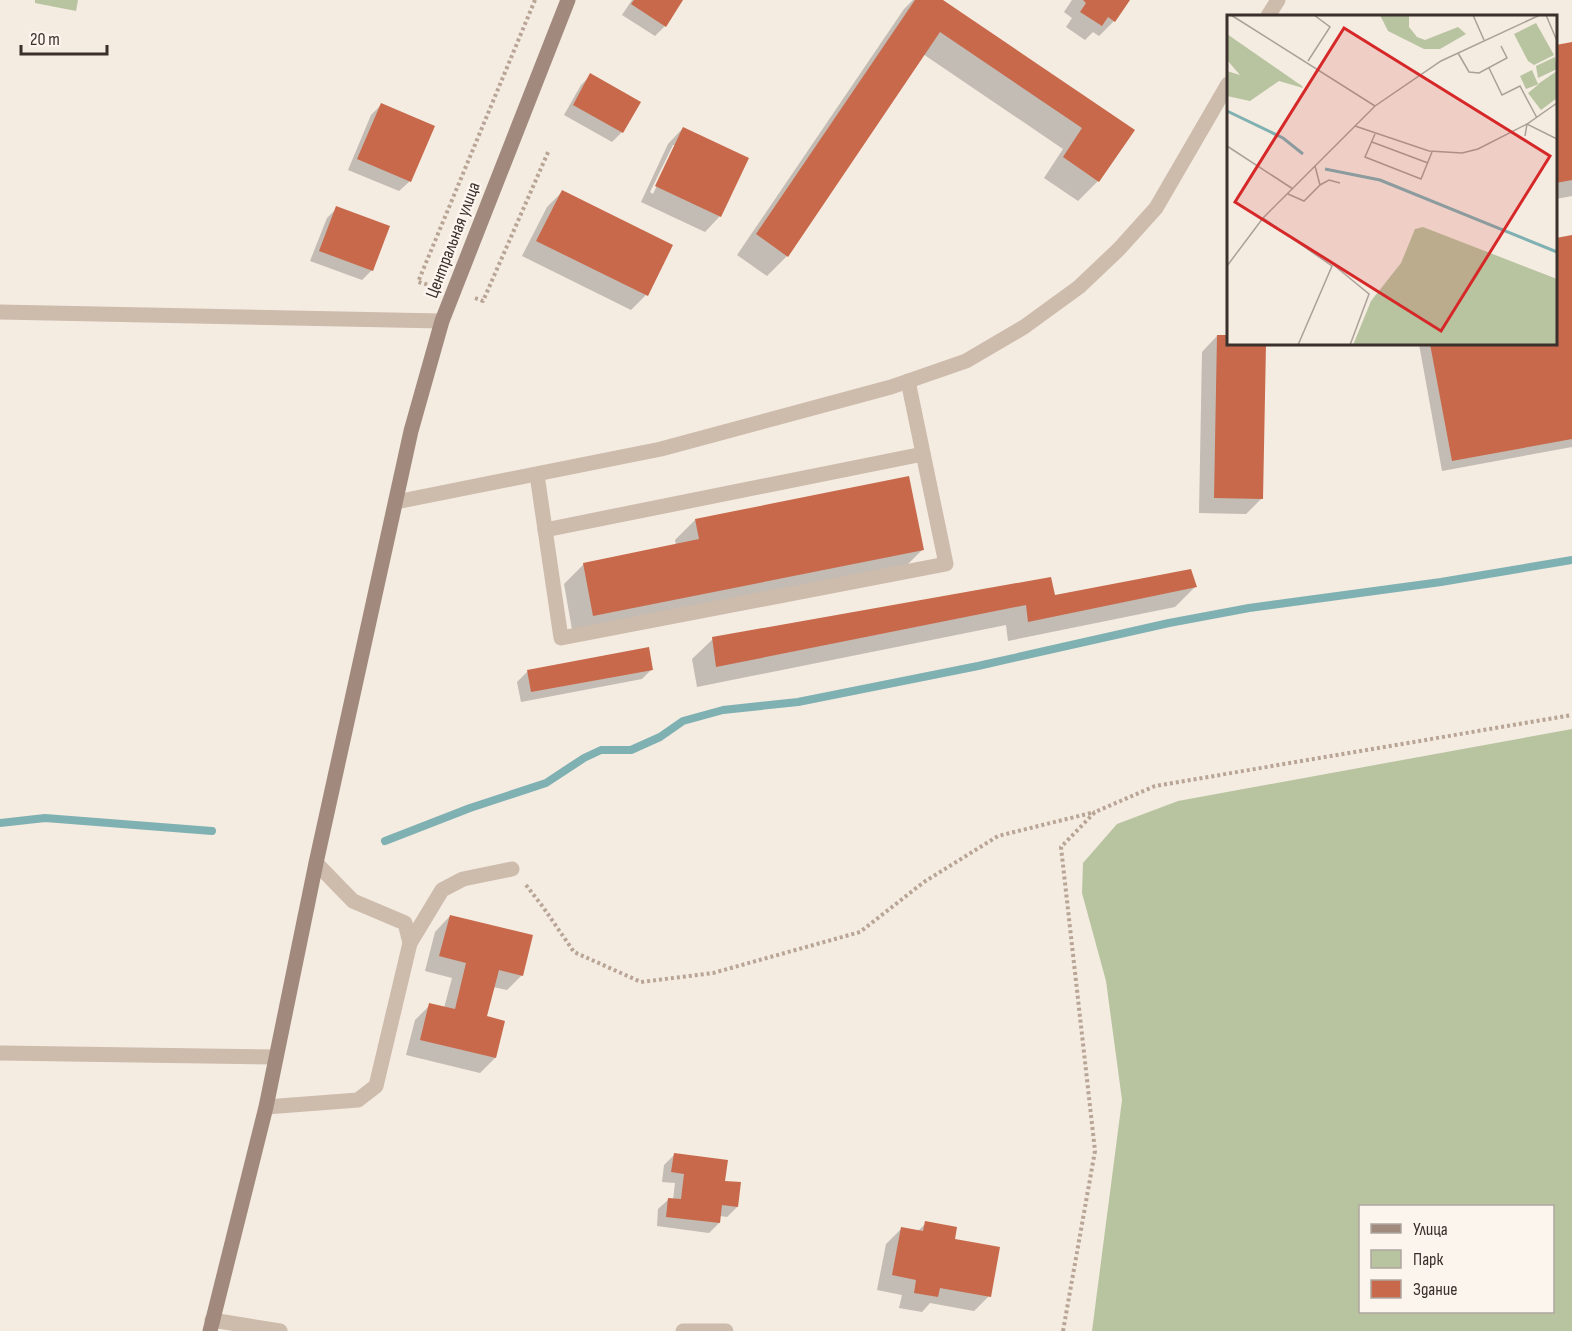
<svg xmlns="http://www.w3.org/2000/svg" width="1572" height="1331" font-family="'Sofia Sans Condensed',sans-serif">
  <rect width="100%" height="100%" fill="#f4ebe1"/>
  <g fill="#b8c4a0" fill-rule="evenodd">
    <polygon points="35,0 78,0 76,11 35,3"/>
    <path d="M1572,729V1331H1092L1122,1100L1106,981L1082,893L1083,863L1117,824L1178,801ZM1552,1206V1312H1360V1206Z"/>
  </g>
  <g fill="#0003" fill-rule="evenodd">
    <polygon points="632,0 681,0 665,26 655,36 622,15"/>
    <polygon points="913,0 940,0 1133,130 1098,181 1078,201 1044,178 1063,149 923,54 787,256 767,276 737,255 904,9"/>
    <polygon points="1072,0 1128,0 1114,21 1099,36 1093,32 1085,40 1066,27 1072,18 1064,12"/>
    <polygon points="1572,44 1572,196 1556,199 1556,47"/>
    <polygon points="591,75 622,132 612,142 564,115 581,85"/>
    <polygon points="381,105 433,127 410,181 399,191 348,170 371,115"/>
    <path d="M683,128L720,216L705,232L641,202L668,144ZM673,145H676L653,194L650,192Z"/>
    <polygon points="562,192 646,295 631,310 522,256 547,207"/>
    <polygon points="337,208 372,270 362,280 310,261 327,218"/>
    <polygon points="1572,236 1572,447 1442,471 1419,344 1556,344 1556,239"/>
    <polygon points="1217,336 1228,337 1228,344 1265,344 1262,498 1246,514 1199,513 1202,352"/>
    <polygon points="695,520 922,550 902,570 573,635 564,584 584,564 676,545 675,540"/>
    <polygon points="1195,587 1175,607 1008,641 1006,625 697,687 692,659 713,639 1054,597"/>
    <polygon points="652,669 642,679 521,702 517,682 527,672"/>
    <polygon points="450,916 522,975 507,990 493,987 485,1018 495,1058 480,1073 406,1055 415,1020 430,1005 444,1008 452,978 425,971 435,932"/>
    <polygon points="674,1155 724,1182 737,1207 727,1217 720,1216 719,1223 709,1233 657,1226 658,1209 669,1199 673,1200 675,1183 662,1182 664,1165"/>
    <polygon points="926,1223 953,1240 989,1296 974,1311 930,1303 922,1312 899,1308 902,1295 877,1290 886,1244 901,1229 917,1232"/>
  </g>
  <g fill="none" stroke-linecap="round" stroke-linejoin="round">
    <g stroke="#7fb0b2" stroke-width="8">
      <polyline points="0,823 45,818 212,831"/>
      <polyline points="385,841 470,808 546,783 584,758 601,750 631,750 660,737 683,721 723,710 798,702 978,666 1169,623 1249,608 1441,582 1572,560"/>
    </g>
  </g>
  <g fill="#c8694b">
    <polygon points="634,0 683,0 666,27 631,4"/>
    <polygon points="915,0 943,0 1135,130 1099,182 1063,157 1082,128 940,32 788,257 756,234"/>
    <polygon points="1083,0 1130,0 1115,22 1108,17 1102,26 1080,12 1086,3"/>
    <polygon points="1572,42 1572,180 1556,183 1556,45"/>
    <polygon points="590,73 641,102 623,133 573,105"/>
    <polygon points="381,103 435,126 411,182 357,159"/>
    <polygon points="683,127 749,158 721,217 655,186"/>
    <polygon points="562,190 673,245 648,296 536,241"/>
    <polygon points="336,206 390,226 373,271 319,251"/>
    <polygon points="1572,235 1572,439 1452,461 1430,344 1556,344 1556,238"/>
    <polygon points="1217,335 1228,335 1228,344 1266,344 1263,499 1214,498"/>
    <polygon points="909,476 924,550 593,616 583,563 699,539 695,519"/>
    <polygon points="1191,569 1197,587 1028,622 1026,605 716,667 712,637 1051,577 1055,595"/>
    <polygon points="649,647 653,670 531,692 527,670"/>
    <polygon points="450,915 533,935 523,976 499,970 487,1016 505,1021 496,1058 420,1040 429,1003 455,1009 466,963 439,956"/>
    <polygon points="674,1153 728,1160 725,1181 741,1182 738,1207 722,1205 720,1223 666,1217 668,1198 681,1199 684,1174 671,1172"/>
    <polygon points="925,1221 957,1227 955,1239 1000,1247 991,1297 940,1288 938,1297 914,1293 916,1280 892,1275 901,1227 923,1231"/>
  </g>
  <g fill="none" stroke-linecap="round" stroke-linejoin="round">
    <g stroke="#b9a596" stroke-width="4" stroke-dasharray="3 3" stroke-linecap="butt">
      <polyline points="433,286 418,282 535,0"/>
      <polyline points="475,298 483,301 549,150"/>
      <polyline points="526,885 543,907 574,952 641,982 713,973 860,932 924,882 998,836 1095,812"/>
      <polyline points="1063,1331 1095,1151 1061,847 1095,812 1155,786 1572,715"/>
    </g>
    <g stroke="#cdbbac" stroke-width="15">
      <polyline points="537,475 561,638 946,564 908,381"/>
      <polyline points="545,530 923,454"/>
      <polyline points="410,943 442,890 463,879 512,869"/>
      <polyline points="266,1107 358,1100 376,1086 410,943 405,923 353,901 316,863"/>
    </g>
    <g stroke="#cdbbac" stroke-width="15">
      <polyline points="1268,16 1278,0"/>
      <polyline points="0,312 442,321"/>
      <polyline points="396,502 661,449 891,387 966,361 1024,327 1079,287 1119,249 1156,208 1228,84"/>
      <polyline points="212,1320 280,1331"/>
      <polyline points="683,1331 726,1331"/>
    </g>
    <polyline stroke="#cdbbac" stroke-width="15" points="0,1053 275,1057"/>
    <polyline stroke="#a18a7d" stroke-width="15" points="210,1331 266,1107 316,863 411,431 442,321 568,0"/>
  </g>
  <g text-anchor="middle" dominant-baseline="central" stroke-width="5" stroke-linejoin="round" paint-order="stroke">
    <g font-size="18" fill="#3b302b" stroke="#fbf5ee">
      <text transform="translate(453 240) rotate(-69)">Центральная улица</text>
    </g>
  </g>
  <g transform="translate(1227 15)">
    <rect width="330" height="330" fill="#f4ebe1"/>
    <path d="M153,0H182V12L190,22L198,25L231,12L239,19L213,34H197L161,16ZM309,8L327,40L307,50L301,46L287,19ZM0,19L75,71L76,73L52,66L23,86L0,81V56L13,60L0,45ZM328,42L330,54L311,63L309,51ZM305,55L311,69L330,56V83L314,95L301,78L312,69L299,74L293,61ZM196,212L330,264V330H126L144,286L174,248L188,214Z" fill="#b8c4a0"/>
    <path fill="none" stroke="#7fb0b2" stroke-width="3" d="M0,96L56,123L76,139M98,154L153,165L330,237"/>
    <path fill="none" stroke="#aaa098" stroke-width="1.5" d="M4,0L148,91M246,0L257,25M319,0L330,26M231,38L242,57L252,58L280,43L274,31M81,46L103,12L87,0M262,53L275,80L293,71L310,103M128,111L202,136L235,138L251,134L300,109L330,88M148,119L138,142L194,164L205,137M298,121L300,109L330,124M145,127L201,148M0,131L66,174M93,170L102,165L113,168M61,179L77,186L93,170L88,151M36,203L105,251L71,330M103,247L142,279L123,330M0,251L36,203L148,91L214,46L313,0"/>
    <path fill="#d62828" fill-opacity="0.15" stroke="#d62828" stroke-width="3" d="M117,13L323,141L214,316L8,187Z"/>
    <rect width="330" height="330" fill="none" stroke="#3b302b" stroke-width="3"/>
  </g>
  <rect x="1359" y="1205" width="195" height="108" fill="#fbf5ee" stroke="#aea6a0" stroke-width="1.5"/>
  <rect x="1371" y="1224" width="30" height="9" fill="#a18a7d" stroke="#aea6a0" stroke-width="1.5"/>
  <text x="1413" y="1235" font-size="18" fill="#3b302b">Улица</text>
  <rect x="1371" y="1250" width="30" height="18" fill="#b8c4a0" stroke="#aea6a0" stroke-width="1.5"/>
  <text x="1413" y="1265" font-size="18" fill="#3b302b">Парк</text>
  <rect x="1371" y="1280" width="30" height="18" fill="#c8694b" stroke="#aea6a0" stroke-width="1.5"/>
  <text x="1413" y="1295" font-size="18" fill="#3b302b">Здание</text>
  <path d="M21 45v9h86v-9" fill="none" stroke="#3b302b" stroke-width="3"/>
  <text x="30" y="45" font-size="18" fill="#3b302b" stroke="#fbf5ee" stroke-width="4.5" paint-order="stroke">20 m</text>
</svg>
